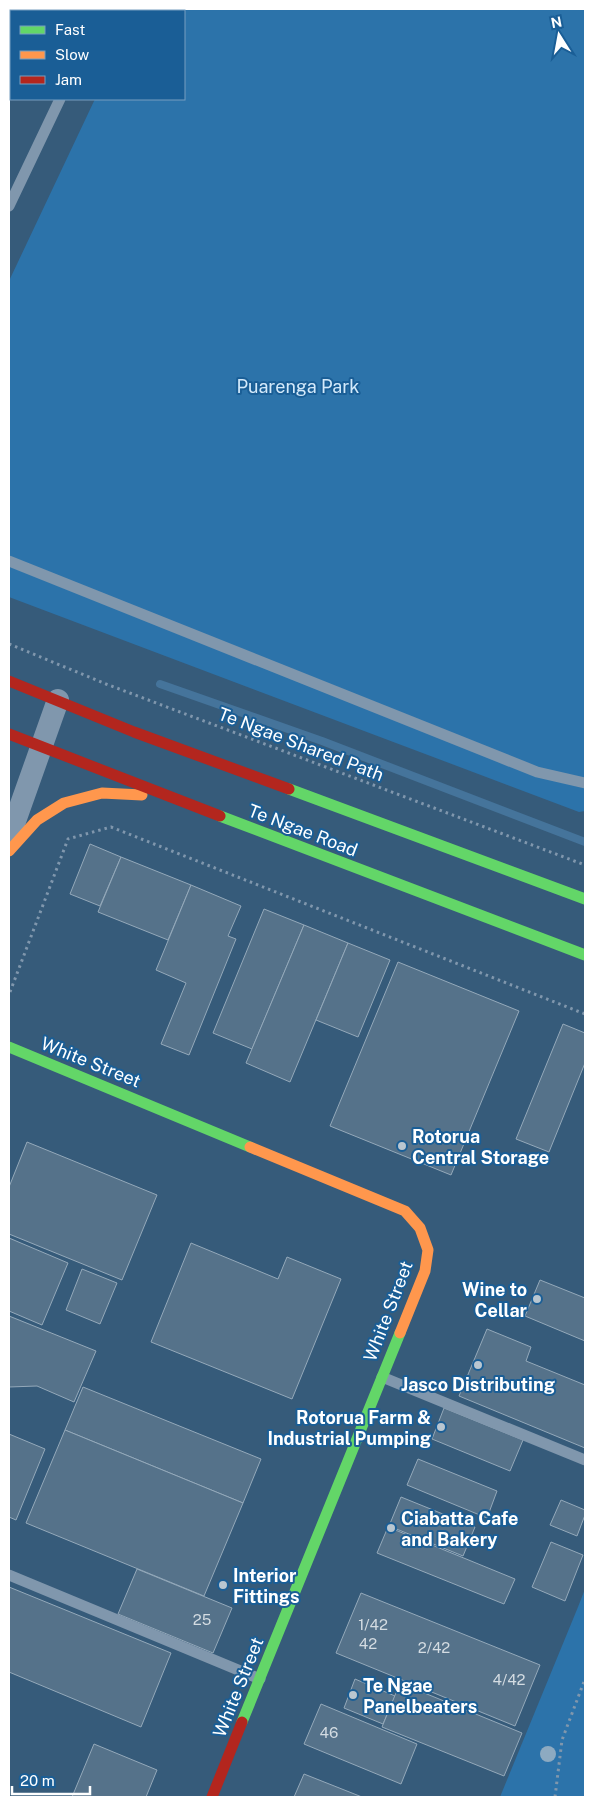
<svg xmlns="http://www.w3.org/2000/svg" width="594" height="1806" font-family="'Public Sans',sans-serif">
  <rect width="100%" height="100%" fill="#365b7a"/>
  <g fill="#2c73aa">
    <polygon points="138,9 585,9 585,811 579,812 9,597 9,281 95,99 184,99 184,11 136,11"/>
    <polygon points="585,1589 585,1797 500,1797 578,1607"/>
  </g>
  <g fill="none" stroke-linecap="round" stroke-linejoin="round">
    <polyline stroke="#45749b" stroke-width="8" points="160,684 322,741 585,842"/>
  </g>
  <g fill="#55728a" stroke="#94a9ba">
    <polygon points="90,844 121,857 100,906 70,894"/>
    <polygon points="121,857 191,885 168,940 98,912"/>
    <polygon points="191,885 241,906 228,936 236,939 189,1055 161,1044 186,983 156,970"/>
    <polygon points="264,909 304,925 252,1049 213,1033"/>
    <polygon points="304,925 348,943 290,1082 246,1063"/>
    <polygon points="348,943 390,960 358,1037 316,1020"/>
    <polygon points="398,962 519,1011 451,1175 330,1126"/>
    <polygon points="563,1024 585,1033 585,1063 549,1152 516,1139"/>
    <polygon points="27,1142 157,1195 122,1280 9,1234 9,1187"/>
    <polygon points="9,1238 68,1263 42,1325 9,1311"/>
    <polygon points="191,1243 278,1279 287,1257 341,1279 292,1399 151,1342"/>
    <polygon points="82,1269 117,1283 100,1324 66,1310"/>
    <polygon points="540,1280 585,1298 585,1341 525,1316"/>
    <polygon points="9,1316 96,1351 74,1402 37,1386 9,1387"/>
    <polygon points="487,1329 531,1347 526,1361 585,1385 585,1448 459,1396"/>
    <polygon points="83,1387 261,1459 243,1503 65,1430"/>
    <polygon points="444,1408 523,1440 510,1471 432,1439"/>
    <polygon points="65,1430 243,1503 204,1596 26,1523"/>
    <polygon points="9,1434 45,1449 16,1520 9,1517"/>
    <polygon points="418,1459 497,1491 487,1518 407,1485"/>
    <polygon points="401,1497 475,1527 463,1556 389,1526"/>
    <polygon points="561,1500 585,1510 585,1515 577,1536 550,1525"/>
    <polygon points="388,1527 515,1579 504,1604 377,1553"/>
    <polygon points="551,1542 583,1555 565,1601 532,1587"/>
    <polygon points="137,1569 232,1608 213,1653 118,1614"/>
    <polygon points="9,1587 171,1653 141,1727 9,1672"/>
    <polygon points="361,1593 540,1665 515,1726 336,1653"/>
    <polygon points="355,1679 395,1696 383,1724 344,1708"/>
    <polygon points="400,1683 522,1733 504,1776 382,1727"/>
    <polygon points="321,1704 417,1744 401,1784 304,1744"/>
    <polygon points="94,1744 157,1770 146,1797 72,1797"/>
    <polygon points="304,1774 362,1797 294,1797"/>
  </g>
  <g fill="none" stroke-linecap="round" stroke-linejoin="round">
    <g stroke="#8097ad" stroke-width="3" stroke-dasharray="2.5 4" stroke-linecap="butt">
      <polyline points="9,644 106,684 585,865"/>
      <polyline points="10,992 68,839 111,827 585,1014"/>
      <polyline points="555,1797 562,1740 585,1679"/>
    </g>
    <g stroke="#8097ad" stroke-width="11">
      <polyline points="101,11 102,9"/>
      <polyline points="9,206 60,99"/>
      <polyline points="9,561 537,772 585,783"/>
      <polyline points="382,1377 585,1460"/>
      <polyline points="9,1575 260,1679"/>
    </g>
    <polyline stroke="#8097ad" stroke-width="22" points="9,838 58,700"/>
    <g stroke="#63d668" stroke-width="11">
      <polyline points="289,789 585,899"/>
      <polyline points="220,816 585,955"/>
      <polyline points="9,1047 250,1147"/>
      <polyline points="242,1722 400,1333"/>
    </g>
    <g stroke="#ff974d" stroke-width="11">
      <polyline points="9,851 37,820 64,803 102,793 142,795"/>
      <polyline points="250,1147 405,1211 420,1228 428,1250 425,1271 400,1333"/>
    </g>
    <g stroke="#b3261e" stroke-width="11">
      <polyline points="9,681 134,732 289,789"/>
      <polyline points="9,734 220,816"/>
      <polyline points="212,1797 242,1722"/>
    </g>
  </g>
  <circle fill="#8daac1" cx="548" cy="1754" r="8"/>
  <g fill="#b9c6d0" stroke="#1a5e96" stroke-width="2">
    <circle cx="402" cy="1146" r="5"/>
    <circle cx="537" cy="1299" r="5"/>
    <circle cx="478" cy="1365" r="5"/>
    <circle cx="441" cy="1427" r="5"/>
    <circle cx="391" cy="1528" r="5"/>
    <circle cx="223" cy="1585" r="5"/>
    <circle cx="353" cy="1695" r="5"/>
  </g>
  <g text-anchor="middle" dominant-baseline="central" stroke-width="4" stroke-linejoin="round" paint-order="stroke">
    <g font-size="15" fill="#d4dce2">
      <text x="202" y="1619">25</text>
      <text x="373" y="1624">1/42</text>
      <text x="368" y="1643">42</text>
      <text x="434" y="1647">2/42</text>
      <text x="509" y="1679">4/42</text>
      <text x="329" y="1732">46</text>
    </g>
    <g font-size="18" fill="#d4eafb" stroke="#1a5e96">
      <text x="298" y="386">Puarenga Park</text>
    </g>
    <g font-size="18" fill="#fff" stroke="#1a5e96">
      <text transform="translate(301 744) rotate(21)">Te Ngae Shared Path</text>
      <text transform="translate(303 830) rotate(21)">Te Ngae Road</text>
      <text transform="translate(91 1062) rotate(22)">White Street</text>
      <text transform="translate(388 1311) rotate(-69)">White Street</text>
      <text transform="translate(238 1687) rotate(-68)">White Street</text>
    </g>
    <g font-size="18" font-weight="bold" fill="#fff" stroke="#1a5e96" text-anchor="start">
      <text x="412" y="1136">Rotorua<tspan x="412" dy="21">Central Storage</tspan></text>
      <text x="527" y="1289" text-anchor="end">Wine to<tspan x="527" dy="21">Cellar</tspan></text>
      <text x="478" y="1384" text-anchor="middle">Jasco Distributing</text>
      <text x="431" y="1417" text-anchor="end">Rotorua Farm &amp;<tspan x="431" dy="21">Industrial Pumping</tspan></text>
      <text x="401" y="1518">Ciabatta Cafe<tspan x="401" dy="21">and Bakery</tspan></text>
      <text x="233" y="1575">Interior<tspan x="233" dy="21">Fittings</tspan></text>
      <text x="363" y="1685">Te Ngae<tspan x="363" dy="21">Panelbeaters</tspan></text>
    </g>
  </g>
  <rect width="594" height="1806" fill="none" stroke="#ffffff" stroke-width="20"/>
  <rect x="10" y="10" width="175" height="90" fill="#1a5e96" stroke="#769ec0"/>
  <rect x="20" y="26" width="25" height="8" fill="#63d668" stroke="#769ec0"/>
  <text x="55" y="35" font-size="15" fill="#ffffff">Fast</text>
  <rect x="20" y="51" width="25" height="8" fill="#ff974d" stroke="#769ec0"/>
  <text x="55" y="60" font-size="15" fill="#ffffff">Slow</text>
  <rect x="20" y="76" width="25" height="8" fill="#b3261e" stroke="#769ec0"/>
  <text x="55" y="85" font-size="15" fill="#ffffff">Jam</text>
  <g transform="translate(559 35) rotate(349)" stroke="#1a5e96" stroke-width="4" paint-order="stroke">
  <path d="M0-4L9 19L0 12L-9 19Z" fill="#ffffff"/>
  <text y="-8" font-size="14" font-weight="bold" text-anchor="middle" fill="#ffffff">N</text>
  </g>
  <path d="M12 1786v8h78v-8" fill="none" stroke="#ffffff" stroke-width="2.5"/>
  <text x="20" y="1786" font-size="15" fill="#ffffff" stroke="#1a5e96" stroke-width="4" paint-order="stroke">20 m</text>
</svg>
